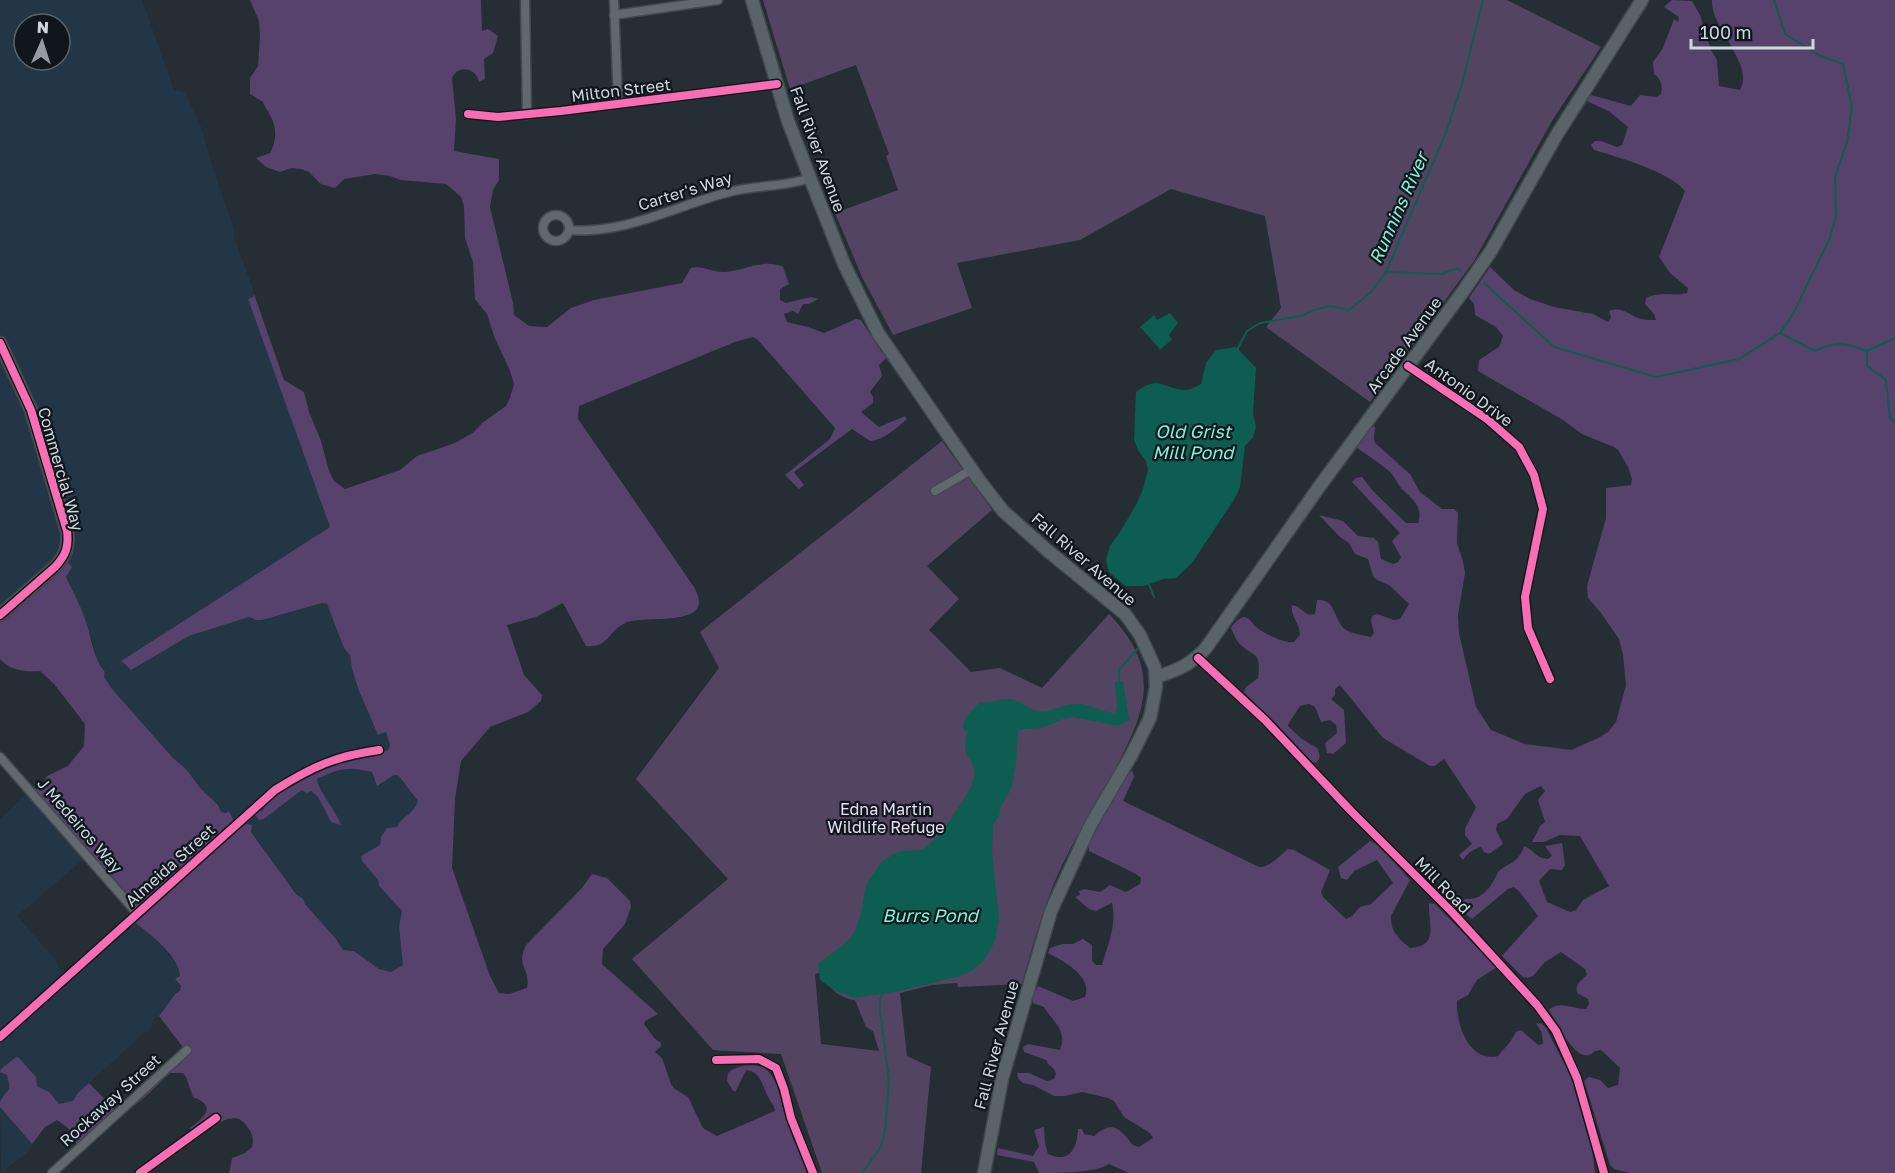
<svg xmlns="http://www.w3.org/2000/svg" width="1895" height="1173" font-family="'Golos Text',sans-serif">
  <rect width="100%" height="100%" fill="#252e35"/>
  <g fill="#223646" fill-rule="evenodd">
    <path d="M0,0H142L174,90L185,92L201,127L215,175L232,223L235,233L233,234L253,289V297L249,300L330,527L121,661L131,670L189,636L249,617L255,620L322,603L327,604L344,648L350,655L352,669L373,725L379,734L386,731L390,745L388,750L281,792L266,804L264,819L302,790L311,791L318,797L331,822L336,814L317,785V779L346,768L355,767L372,772L373,779L381,785L394,775H398L418,801L417,806L380,845L362,861L378,880L379,886L402,911L399,926L404,965L392,972L379,969L354,951L343,950L336,939L277,870L258,840L251,832V828L235,830L229,811L226,813L221,812L218,805L201,789L186,769L173,758L112,689L104,677L105,672L96,660L95,650L87,625L66,576L68,572L0,614ZM24,24H60V60H24Z"/>
    <polygon points="30,791 87,856 17,916 56,961 58,969 66,974 131,918 150,932 176,963 180,970 180,976 175,979 181,986 180,992 176,993 159,1016 153,1019 149,1031 144,1033 78,1093 73,1101 66,1104 59,1104 49,1092 37,1086 36,1077 19,1058 1,1069 7,1075 10,1085 10,1090 0,1102 0,819"/>
    <polygon points="0,1107 32,1144 29,1151 1,1173"/>
  </g>
  <g fill="#534462" fill-rule="evenodd">
    <polygon points="763,0 1507,0 1601,47 1553,119 1474,261 1370,402 1266,327 1281,308 1265,216 1171,189 1080,240 957,263 972,308 893,335 862,277 835,213 898,190 886,156 889,154 856,65 790,89"/>
    <path d="M942,441L992,510L927,566L959,599L929,630L971,672L1000,668L1042,688L1109,614C1162,669 1147,710 1114,771C1097,801 1079,831 1063,863C1045,901 1033,943 1022,984L958,987L957,983L932,985L900,993L907,1056L931,1067L921,1173H822L781,1054L713,1050L632,959L728,879L636,779L719,668L700,632ZM820,973C826,985 841,1000 855,1000L866,1027L873,1031L879,1051L821,1044L815,974Z"/>
  </g>
  <g fill="#56426a">
    <path d="M250,0H481L482,31L488,29L498,36L493,53L484,59L485,79L479,82C476,68 459,64 452,78L456,119L454,151L499,159V180L493,190L490,207L513,303L514,315L529,326L547,327L571,308L594,300L682,283L691,268C703,265 713,273 725,272C744,271 763,258 783,267L789,284L780,289V300L786,303L811,297L818,299L809,304H803L798,314L793,311L784,314L787,322L808,327L824,333L856,319L861,320L883,354L887,357L879,365L882,376L870,392L873,397V403L861,412L879,427L905,416L907,419C895,429 886,439 870,441L852,429L794,472L804,485L799,489L785,475L830,439L835,428L758,340L753,337L735,342L579,406L578,419L694,587C719,630 644,614 625,623C607,632 609,648 586,646L563,603L536,617L507,625L524,675L542,695L541,701L528,712L490,727L461,761L455,799L452,868L490,976L499,993L509,994L527,988C531,968 515,968 526,945L582,888L592,874L607,878L630,901L631,907L625,924L603,949L602,964L658,1014L645,1021L644,1024L654,1038L661,1043V1046L655,1052L662,1058L671,1084L675,1089L688,1097L703,1128L717,1136L775,1111C774,1104 771,1103 768,1097C762,1086 762,1073 747,1070L745,1072L736,1091H733L727,1081L728,1073C736,1065 757,1062 767,1070C778,1080 780,1099 785,1112C793,1133 801,1153 809,1173H229L232,1158L245,1153L252,1147C254,1137 252,1133 246,1125C234,1107 208,1130 195,1139L190,1128C205,1117 217,1106 193,1097L186,1077L183,1073H170C161,1081 139,1105 129,1108L185,1050L159,1016L176,993L180,991L181,986L175,979L180,976C180,957 148,932 134,922L135,913L30,792L42,786L47,776L68,766L84,746L85,724L54,684L40,671C26,672 10,671 0,659V614L68,553V563L72,567L66,577C73,592 82,608 87,625C92,641 94,660 105,672L104,677L112,689L173,758L186,769L201,789L218,805L221,812L226,813L229,811L235,824V830L244,823L252,825L251,832L296,894L303,899L305,904L336,939L343,950L354,951L379,969L391,972L403,965L399,926L402,911L379,886L378,880L362,861L361,856L380,845L381,837L387,828L397,827C402,816 415,813 418,801L398,775H394L377,786L372,772C347,766 341,768 317,779C317,789 337,812 341,825L331,822L318,797L311,791L307,793L302,790L264,819L259,820L255,815V813L263,810C268,798 313,767 326,762C343,757 364,755 382,752L388,750L390,745L386,732L378,735L359,691L352,669L350,655L344,648L327,604L322,603L262,620H256L249,617L189,636L131,670L121,661L330,527L248,299L253,297L254,294L284,380L304,392L309,412L321,441L329,471L334,481L345,489L400,470L417,456L455,443L474,432L482,423L506,406L510,398L514,384L510,371L494,336L487,314L475,299L473,262L465,238L464,206L461,197L446,184L401,180L390,176L375,174L344,179L335,188L321,184L309,172L301,169L291,168L280,172L266,167L256,158L270,153C277,140 277,128 270,115C268,110 265,108 263,102L250,94V78L258,66L260,36L259,21Z"/>
    <path d="M1672,0L1692,1L1700,15L1711,50L1717,60L1719,86L1740,90C1755,64 1710,28 1712,0H1895V1173H1630L1614,1169L1610,1165L1584,1081L1589,1077L1600,1080L1608,1088L1618,1085L1620,1068L1601,1050L1595,1051C1578,1070 1557,1022 1549,1010C1559,1000 1572,1009 1586,1009L1589,1004L1588,999L1577,993C1575,983 1581,981 1587,975L1585,969L1561,952L1545,962L1533,976L1528,978L1523,977L1502,956L1538,916L1519,891L1514,887L1508,889L1472,919L1460,909L1461,902C1467,897 1468,900 1475,898C1486,895 1494,882 1498,872C1510,861 1518,864 1524,846C1534,850 1537,859 1548,859L1552,856L1545,846L1562,843L1565,865L1562,870L1550,869L1539,881L1547,902L1570,912L1576,910L1583,900L1609,886L1580,836L1560,835L1544,842H1532L1540,826L1545,822L1538,800L1545,791L1541,786L1525,794L1507,819L1497,824L1496,830L1503,844L1489,854L1484,852L1481,847C1474,849 1467,853 1463,860L1459,855L1472,844L1465,835V829L1476,807L1444,759L1435,766H1430L1383,738L1340,685L1335,689V695L1331,699L1344,710L1346,743L1333,754L1327,753L1325,743L1337,733L1336,725L1330,720L1321,722L1315,707L1309,704L1300,706L1289,723L1288,726L1302,739L1317,748C1320,753 1321,759 1316,763L1308,760L1244,692L1246,687L1258,678C1262,649 1252,658 1238,642C1235,638 1233,632 1231,628C1232,625 1240,617 1244,617C1249,617 1252,623 1255,626C1263,633 1284,644 1294,642L1300,635C1300,623 1290,616 1292,605C1302,606 1304,617 1315,614L1317,600C1337,598 1333,621 1346,630C1353,634 1363,635 1371,637L1374,633L1371,621L1372,616L1377,614L1394,620L1400,619L1409,604L1389,585L1377,580L1373,576L1368,559L1355,554L1349,543L1340,537L1319,515L1343,521L1358,536L1374,538L1378,542L1381,559L1393,564L1398,562L1401,557L1392,541L1400,533L1352,482L1356,478L1362,477L1373,491L1406,523H1418C1424,506 1411,498 1401,488C1397,483 1395,477 1390,472C1380,463 1367,455 1356,447L1371,424L1375,427L1374,438L1375,443L1410,474L1420,492L1442,509H1454L1458,513L1457,543L1463,561L1465,573L1458,615L1459,633L1476,707L1491,730L1525,744L1571,750L1598,738L1608,732L1616,722L1626,685L1623,655L1619,639L1601,613L1588,598L1587,586L1606,518V488L1631,485L1632,479L1628,467L1618,450L1614,447L1582,434L1563,420L1478,371L1479,360L1499,347L1503,336L1496,327L1475,315L1474,304L1469,298L1490,267L1514,290L1530,299L1554,307L1593,314L1608,322L1611,317L1609,311C1623,306 1628,315 1641,319C1646,320 1651,320 1656,320L1654,314L1645,304L1646,298C1660,291 1672,297 1687,293L1688,288L1670,273L1659,257L1685,191C1670,172 1618,157 1594,150L1591,145L1595,141H1601L1617,147L1622,145L1628,127L1610,112L1587,101L1591,95L1631,106L1640,95L1656,97L1661,94C1663,85 1661,79 1654,74L1653,62L1663,48L1674,19L1678,22L1679,17L1664,7Z"/>
    <path d="M1128,770L1133,772L1134,777L1123,801L1259,867C1271,867 1279,856 1288,849L1294,850L1330,870L1321,892L1323,897L1346,919L1352,916L1360,907L1371,904L1393,883L1377,860L1354,871L1347,880L1341,878L1338,867L1370,841L1380,845L1410,880L1391,916C1390,931 1399,939 1410,948C1440,946 1428,924 1429,903L1435,904L1497,967L1477,980L1468,995L1457,1001C1456,1024 1469,1063 1498,1056L1510,1042L1516,1032L1521,1030L1538,1045L1543,1044L1542,1033L1536,1023L1542,1024L1546,1028L1571,1077L1592,1148L1595,1173H1129L1109,1164C1096,1173 1057,1173 1039,1173L1034,1162L997,1155L998,1148L1033,1156L1039,1146L1034,1130L1044,1127L1045,1143L1048,1154C1070,1164 1077,1148 1078,1129H1082L1084,1134L1094,1136C1113,1119 1120,1129 1133,1145L1139,1147L1153,1138L1150,1133L1124,1117L1114,1101L1108,1098L1082,1092L1065,1096H1054L1033,1085L1023,1083L1018,1078L1017,1073H1029L1047,1081L1054,1079L1056,1074L1054,1069L1049,1065L1046,1060L1024,1052L1023,1047L1028,1044L1060,1050C1068,1031 1053,1022 1044,1007L1033,1003L1032,997L1038,986L1073,1001L1085,997C1093,977 1064,961 1048,953L1050,948L1062,944H1073L1083,939L1092,945V961L1096,965H1102C1108,944 1117,925 1112,903L1096,911L1089,909L1075,897L1080,895L1079,891L1084,889L1100,892L1110,885L1126,892L1140,884L1141,878L1136,874L1089,851V844Z"/>
    <path d="M16,1057L19,1058L36,1077L37,1086L49,1092L59,1104L73,1101L78,1093L89,1083L117,1112L78,1147L68,1128L57,1120L45,1127L32,1144L0,1107V1102C8,1086 12,1094 7,1075L0,1072L1,1069Z"/>
  </g>
  <g fill="#0d5d52">
    <polygon points="1170,313 1178,323 1169,335 1172,340 1159,350 1159,348 1140,327 1154,315 1157,320"/>
    <path d="M1236,347L1256,368L1253,414L1256,427L1253,437L1245,446L1240,487L1235,498L1192,563L1176,578L1163,579L1144,586H1125L1109,572L1106,560L1110,546L1120,532L1137,503L1143,489L1148,470L1146,461L1138,450L1134,440L1136,392C1159,375 1162,388 1183,390C1189,391 1196,387 1201,384L1206,363L1216,350Z"/>
    <path d="M1123,681L1129,720L1118,726L1073,717L1063,719L1042,728L1023,729L1018,731L1016,764L1012,787L1001,806L999,816L993,825L992,853L999,919L995,941L984,960L973,970L960,976L900,991L854,998L834,990L820,980L818,965C828,954 842,948 851,937C863,920 861,905 866,887C867,879 877,872 880,863C886,860 890,855 896,853C904,849 915,852 923,849C935,845 969,794 973,782C977,765 969,762 966,751C964,746 966,737 967,732L963,728C965,711 972,714 979,702C990,705 999,697 1011,699C1021,701 1027,709 1037,711C1049,713 1062,705 1074,704C1088,702 1101,713 1115,713L1117,708L1115,682Z"/>
  </g>
  <g fill="none" stroke-linecap="round" stroke-linejoin="round">
    <g stroke="#0d5d52" stroke-width="2">
      <polyline points="1386,272 1442,274 1457,268 1461,271"/>
      <polyline points="1484,283 1554,347 1656,377 1739,359 1780,333 1793,314 1830,238 1836,216 1835,177 1847,142 1852,107 1843,64 1820,56 1785,34 1774,0"/>
      <path d="M1780,333L1815,351C1835,341 1846,343 1867,351L1895,338"/>
      <polyline points="1237,350 1247,331 1260,323 1301,316 1314,310 1331,306 1349,310 1371,292 1386,272 1447,130 1462,84 1483,0"/>
      <polyline points="1867,351 1867,366 1886,380 1890,418 1895,422"/>
      <polyline points="1149,584 1154,597"/>
      <polyline points="1119,684 1119,670 1139,647"/>
      <polyline points="862,1173 881,1147 885,1130 889,1081 880,1010 880,1000 883,992"/>
    </g>
    <g stroke="#41494f" stroke-width="11">
      <g id="street">
        <polyline points="525,0 527,115"/>
        <polyline points="614,0 618,103"/>
        <polyline points="614,15 718,0"/>
        <polyline points="468,114 498,117 561,111 777,84"/>
        <circle cx="556" cy="228" r="13"/>
        <path d="M569,230C626,235 679,204 733,191C759,185 785,187 810,178"/>
        <polyline points="1408,366 1487,419 1519,447 1534,475 1543,509 1525,597 1528,628 1550,679"/>
        <polyline points="935,491 971,470"/>
        <polyline points="1198,658 1265,720 1351,811 1452,912 1537,1005 1556,1031 1577,1078 1604,1173"/>
        <polyline points="0,757 137,913"/>
        <path d="M0,1037L275,790C312,767 335,756 379,750"/>
        <polyline points="716,1060 759,1059 776,1068 784,1089 791,1118 813,1173"/>
        <polyline points="52,1173 187,1050"/>
        <polyline points="140,1173 216,1118"/>
      </g>
    </g>
    <g stroke="#41494f" stroke-width="15">
      <g id="secondary">
        <polyline points="752,0 788,121 810,178 844,264 878,333 979,480 1003,511 1048,551 1125,614 1140,635 1155,668 1156,687 1150,718 1132,754 1090,826 1051,911 1002,1079 984,1173"/>
        <path d="M0,343L31,410L67,531C69,547 66,555 55,567L0,615"/>
        <path d="M1156,677C1176,671 1192,664 1206,648L1319,487L1464,290L1491,251L1556,136L1642,0"/>
      </g>
    </g>
    <use href="#street" stroke="#61686e" stroke-width="8"/>
    <use href="#secondary" stroke="#59646a" stroke-width="12"/>
    <g stroke="#0f161c" stroke-width="11">
      <g id="cycleway">
        <polyline points="468,114 498,117 561,111 777,84"/>
        <path d="M0,343L31,410L67,531C69,547 66,555 55,567L0,615"/>
        <polyline points="1408,366 1487,419 1519,447 1534,475 1543,509 1525,597 1528,628 1550,679"/>
        <polyline points="1198,658 1265,720 1351,811 1452,912 1537,1005 1556,1031 1577,1078 1604,1173"/>
        <path d="M0,1037L275,790C312,767 335,756 379,750"/>
        <polyline points="716,1060 759,1059 776,1068 784,1089 791,1118 813,1173"/>
        <polyline points="140,1173 216,1118"/>
      </g>
    </g>
    <use href="#cycleway" stroke="#f96db3" stroke-width="8"/>
  </g>
  <g text-anchor="middle" dominant-baseline="central" stroke-width="4.5" stroke-linejoin="round" paint-order="stroke">
    <g font-size="16" fill="#cdd7e0" stroke="#0f161c">
      <text transform="translate(621 90) rotate(-7)">Milton Street</text>
      <text transform="translate(818 149) rotate(70)">Fall River Avenue</text>
      <text transform="translate(685 191) rotate(-17)">Carter's Way</text>
      <text transform="translate(1404 345) rotate(-54)">Arcade Avenue</text>
      <text transform="translate(1469 392) rotate(36)">Antonio Drive</text>
      <text transform="translate(61 469) rotate(74)">Commercial Way</text>
      <text transform="translate(1084 559) rotate(41)">Fall River Avenue</text>
      <text transform="translate(80 825) rotate(49)">J Medeiros Way</text>
      <text transform="translate(170 865) rotate(-42)">Almeida Street</text>
      <text transform="translate(1443 885) rotate(46)">Mill Road</text>
      <text transform="translate(996 1045) rotate(-75)">Fall River Avenue</text>
      <text transform="translate(110 1100) rotate(-42)">Rockaway Street</text>
    </g>
    <g font-size="16" fill="#ebdcfa" stroke="#0f161c">
      <text x="886" y="809">Edna Martin<tspan x="886" dy="18">Wildlife Refuge</tspan></text>
    </g>
    <g font-size="18" font-style="italic" fill="#82f1dc" stroke="#0f161c">
      <text transform="translate(1398 208) rotate(-66)">Runnins River</text>
      <text x="1193" y="431">Old Grist<tspan x="1193" dy="21">Mill Pond</tspan></text>
      <text x="930" y="915">Burrs Pond</text>
    </g>
  </g>
  <g transform="translate(42 42) rotate(3)"><circle r="28" fill="#0f161c" stroke="#5b636a" stroke-width="1.5"/>
  <path d="M0-4.5L10 22L0 15L-10 22Z" fill="#929ca4"/>
  <text y="-9" font-size="16" font-weight="bold" text-anchor="middle" fill="#cdd7e0">N</text>
  </g>
  <path d="M1691 39v9h122v-9" fill="none" stroke="#cdd7e0" stroke-width="3"/>
  <text x="1700" y="39" font-size="18" fill="#cdd7e0" stroke="#0f161c" stroke-width="4.5" paint-order="stroke">100 m</text>
</svg>
